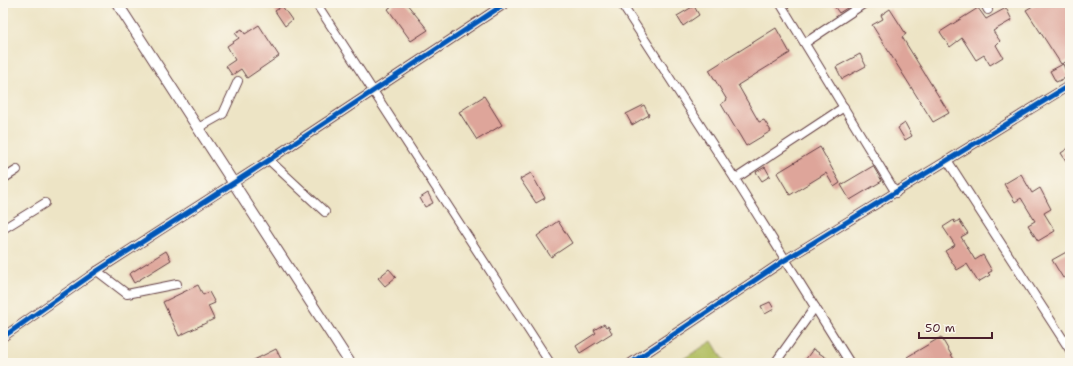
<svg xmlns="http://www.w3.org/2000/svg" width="1073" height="366" font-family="'Shantell Sans',sans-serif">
  <rect width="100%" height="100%" fill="#fbf7ec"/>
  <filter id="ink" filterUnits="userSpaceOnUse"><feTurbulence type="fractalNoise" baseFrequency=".025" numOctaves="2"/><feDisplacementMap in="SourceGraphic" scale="8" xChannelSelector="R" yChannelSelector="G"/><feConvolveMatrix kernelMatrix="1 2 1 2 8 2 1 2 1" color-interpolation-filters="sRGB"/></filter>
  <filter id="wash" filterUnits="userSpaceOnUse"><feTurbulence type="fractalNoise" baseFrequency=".012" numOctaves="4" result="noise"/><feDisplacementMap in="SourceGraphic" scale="16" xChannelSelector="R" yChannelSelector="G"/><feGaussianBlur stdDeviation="0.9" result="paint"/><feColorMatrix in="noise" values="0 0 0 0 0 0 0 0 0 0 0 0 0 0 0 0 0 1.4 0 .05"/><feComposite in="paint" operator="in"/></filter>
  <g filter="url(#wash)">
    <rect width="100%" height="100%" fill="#ede4c5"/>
    <polygon fill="#b1be60" stroke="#7e6e46" points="712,341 725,363 677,363"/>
    <g id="blocks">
      <g fill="#dea59a">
        <polygon points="396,3 406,3 428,30 411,41 388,9"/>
        <polygon points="832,3 855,3 839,13"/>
        <polygon points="1038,3 1070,3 1070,60 1061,64 1026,10"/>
        <polygon points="282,6 292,20 285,26 275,11"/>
        <polygon points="694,6 699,15 683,26 677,16"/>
        <polygon points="978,8 986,19 1006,8 1012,20 993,31 1000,41 996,45 1003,57 990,65 984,55 976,60 962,38 950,47 940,32"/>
        <polygon points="890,9 906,34 902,37 949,113 933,122 872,25 883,19 881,15"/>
        <polygon points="259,25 279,56 247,78 241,69 232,75 226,66 235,60 227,46 239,38 235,33 242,29 245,34"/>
        <polygon points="776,28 790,53 738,85 759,122 764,120 771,131 746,146 721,104 727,100 709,70"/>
        <polygon points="860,54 866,66 842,79 836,67"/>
        <polygon points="1063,64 1068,77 1056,82 1050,71"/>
        <polygon points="484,96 502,125 477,140 459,112"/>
        <polygon points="644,105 649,115 632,125 626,114"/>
        <polygon points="905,123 912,136 905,140 898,128"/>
        <polygon points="820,147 840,183 834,187 826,173 790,195 777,173"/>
        <polygon points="1070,147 1070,167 1061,153"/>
        <polygon points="873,166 882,181 850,200 841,185"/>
        <polygon points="765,167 770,176 762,181 756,172"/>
        <polygon points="531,173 545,198 536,203 520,179"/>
        <polygon points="1021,174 1032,193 1040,188 1051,209 1044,213 1055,231 1038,241 1028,225 1035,221 1021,198 1015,202 1004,184"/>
        <polygon points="428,193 433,203 425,207 420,198"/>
        <polygon points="954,220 955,223 959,220 968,233 961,237 975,260 983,255 992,271 988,273 990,275 978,282 967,264 957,270 945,251 955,245 943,227"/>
        <polygon points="558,221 572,243 551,257 537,236"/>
        <polygon points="1070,250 1070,274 1063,278 1052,260"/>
        <polygon points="166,251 171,260 134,283 129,274"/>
        <polygon points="389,269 396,277 385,286 378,278"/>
        <polygon points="198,285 203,295 209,292 215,303 208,306 214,319 179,336 163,302"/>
        <polygon points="770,302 774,309 765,314 761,306"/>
        <polygon points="604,324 606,327 608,326 612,333 580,353 576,346 596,333 594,330"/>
        <polygon points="941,337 956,363 910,363 907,357"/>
        <polygon points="276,349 283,363 248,363"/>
        <polygon points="813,349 834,363 803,363"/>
      </g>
    </g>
  </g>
  <g filter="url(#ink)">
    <use href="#blocks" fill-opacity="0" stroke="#623d42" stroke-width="1"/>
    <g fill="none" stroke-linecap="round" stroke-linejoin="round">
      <g stroke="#623d42" stroke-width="10">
        <g id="minor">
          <polyline points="316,3 550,363"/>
          <polyline points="621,3 735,179 850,363"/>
          <polyline points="780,3 896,193"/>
          <polyline points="984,3 988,10"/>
          <polyline points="805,43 865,3"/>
          <polyline points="198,128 223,114 238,81"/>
          <polyline points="269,160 325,212"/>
          <polyline points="947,160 1070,350"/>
          <polyline points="3,179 17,170"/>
          <polyline points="735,179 844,107"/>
          <polyline points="3,229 45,203"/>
          <polyline points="97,271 127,294 177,284"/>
          <polyline points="3,337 97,271 269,160 506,3"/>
          <polyline points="631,363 785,260 1070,85"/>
          <polyline points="775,363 815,307"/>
        </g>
      </g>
      <g stroke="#623d42" stroke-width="12">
        <polyline id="tertiary" points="117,3 350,363"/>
      </g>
      <use href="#minor" stroke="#fff" stroke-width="8"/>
      <use href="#tertiary" stroke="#fff" stroke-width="10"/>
      <g stroke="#fbf7ec" stroke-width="8">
        <g id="cycleway">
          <polyline points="3,337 97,271 269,160 506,3"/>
          <polyline points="631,363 785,260 1070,85"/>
        </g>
      </g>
      <use href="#cycleway" stroke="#0057b8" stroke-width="5"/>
    </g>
  </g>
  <rect width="1073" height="366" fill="none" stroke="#fbf7ec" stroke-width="16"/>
  <path d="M919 332v6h73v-6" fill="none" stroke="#4a1f2b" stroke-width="2"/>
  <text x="925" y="332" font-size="12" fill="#4a1f2b" stroke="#fbf7ec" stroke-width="3" paint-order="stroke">50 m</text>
</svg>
